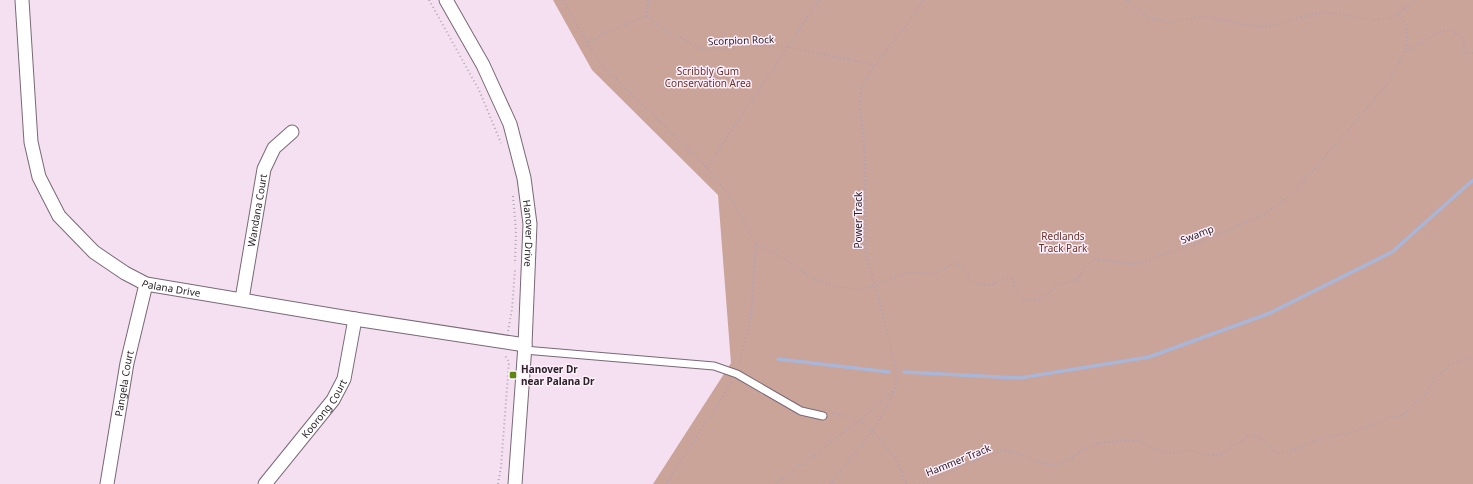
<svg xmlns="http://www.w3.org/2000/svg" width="1473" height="484" font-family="'Noto Sans',sans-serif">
  <rect width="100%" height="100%" fill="#f4e0f1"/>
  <polygon fill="#caa399" points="553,0 1473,0 1473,484 653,484 731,363 718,195 592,70"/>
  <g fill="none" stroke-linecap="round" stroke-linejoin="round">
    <g stroke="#a9b6d7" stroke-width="3.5">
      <polyline points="778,359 889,372"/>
      <polyline points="904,372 1020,378 1149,357 1270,313 1392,252 1473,180"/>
    </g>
    <g stroke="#796876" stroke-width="9">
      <polyline id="lane" points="524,350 714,366 737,374 801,411 823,416"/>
    </g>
    <g stroke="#796876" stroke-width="15">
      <g id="street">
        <path id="s1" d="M22,0L31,142L39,177L59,216L94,252L125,273L146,284L355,319L525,345"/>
        <path id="s2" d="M446,0L483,65L510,124L524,178L530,224L525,345L515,484"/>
        <path id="s3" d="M242,299L264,169L274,148L292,132"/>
        <path id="s4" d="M107,484L127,363L146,284"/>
        <path id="s5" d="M265,484L333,400L344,379L355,319"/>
      </g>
    </g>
    <g stroke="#b2a2b0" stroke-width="2" stroke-dasharray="1 3" stroke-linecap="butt">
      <polyline points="429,0 479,90 501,143"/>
      <polyline points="563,0 599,62 706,167 729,195 756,244 751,317 739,365"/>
      <polyline points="648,0 647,16 657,25 704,50 749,46 788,47 875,65"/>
      <polyline points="1126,0 1148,17 1169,23 1202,16 1247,25 1268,27 1301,17 1324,12 1375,20 1391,18 1411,4 1414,0"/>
      <path d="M1399,14C1409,28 1408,35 1405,52"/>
      <polyline points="588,42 607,32 647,16"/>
      <polyline points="707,167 819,0"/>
      <polyline points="513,196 516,231 515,264"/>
      <path d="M756,244L783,258L809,276L839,287L860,290L909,272L936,274L945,268L957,263L964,268L968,279C976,283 985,287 994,284C1002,281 1002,277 1012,279L1016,292L1025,300L1042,299L1056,286L1078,279L1083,270L1094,259L1133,264L1148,261L1158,255L1196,244L1264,214L1288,197L1309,175L1386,86L1405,52L1434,35L1444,31H1453L1464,39L1465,52L1469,53H1473"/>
      <polyline points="508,331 512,309 515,270"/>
      <polyline points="832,414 835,413 859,421 873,431 897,460 906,484"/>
      <polyline points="498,484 501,467 509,362 504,354"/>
      <polyline points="666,484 732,382"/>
      <polyline points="776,484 859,421 894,391"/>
      <polyline points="830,484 873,431 895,390 897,373 875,285 866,256 865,152 860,108 861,87 875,65 909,22 923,0"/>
      <polyline points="919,484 930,481 963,465 1004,450 1020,454 1045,464 1060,464 1096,443 1137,440 1160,451 1172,453 1187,450 1206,455 1220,455 1248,436 1257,435 1277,454 1286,453 1323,437 1351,433 1388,418 1403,415 1417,401 1422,400 1435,378 1450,365 1469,357 1473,360"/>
    </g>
    <use href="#lane" stroke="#fff" stroke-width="7"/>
    <use href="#street" stroke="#fff" stroke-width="13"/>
  </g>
  <rect fill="#5f8813" stroke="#ffeffc" stroke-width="1.5" x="509" y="371" width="8" height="8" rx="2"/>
  <g text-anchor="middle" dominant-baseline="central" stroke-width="3" stroke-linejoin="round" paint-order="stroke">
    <g font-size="10" fill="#2a2329" stroke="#ffeffc">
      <text transform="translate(741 40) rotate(-2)">Scorpion Rock</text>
      <text stroke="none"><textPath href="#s3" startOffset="90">Wandana Court</textPath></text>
      <text transform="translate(858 220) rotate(-90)">Power Track</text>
      <text stroke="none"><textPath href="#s2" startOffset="251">Hanover Drive</textPath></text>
      <text transform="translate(1197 234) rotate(-21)">Swamp</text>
      <text stroke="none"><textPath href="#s1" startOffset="359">Palana Drive</textPath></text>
      <text stroke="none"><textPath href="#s4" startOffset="102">Pangela Court</textPath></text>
      <text stroke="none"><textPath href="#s5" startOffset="96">Koorong Court</textPath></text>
      <text transform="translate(958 460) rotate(-22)">Hammer Track</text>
    </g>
    <g font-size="10" fill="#673226" stroke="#ffeffc">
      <text x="708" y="71">Scribbly Gum<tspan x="708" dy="12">Conservation Area</tspan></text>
      <text x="1063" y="236">Redlands<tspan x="1063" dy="12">Track Park</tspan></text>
    </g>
    <g font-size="10" font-weight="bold" fill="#2a2329" stroke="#ffeffc" text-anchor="start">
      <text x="521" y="369">Hanover Dr<tspan x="521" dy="12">near Palana Dr</tspan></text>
    </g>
  </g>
</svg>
